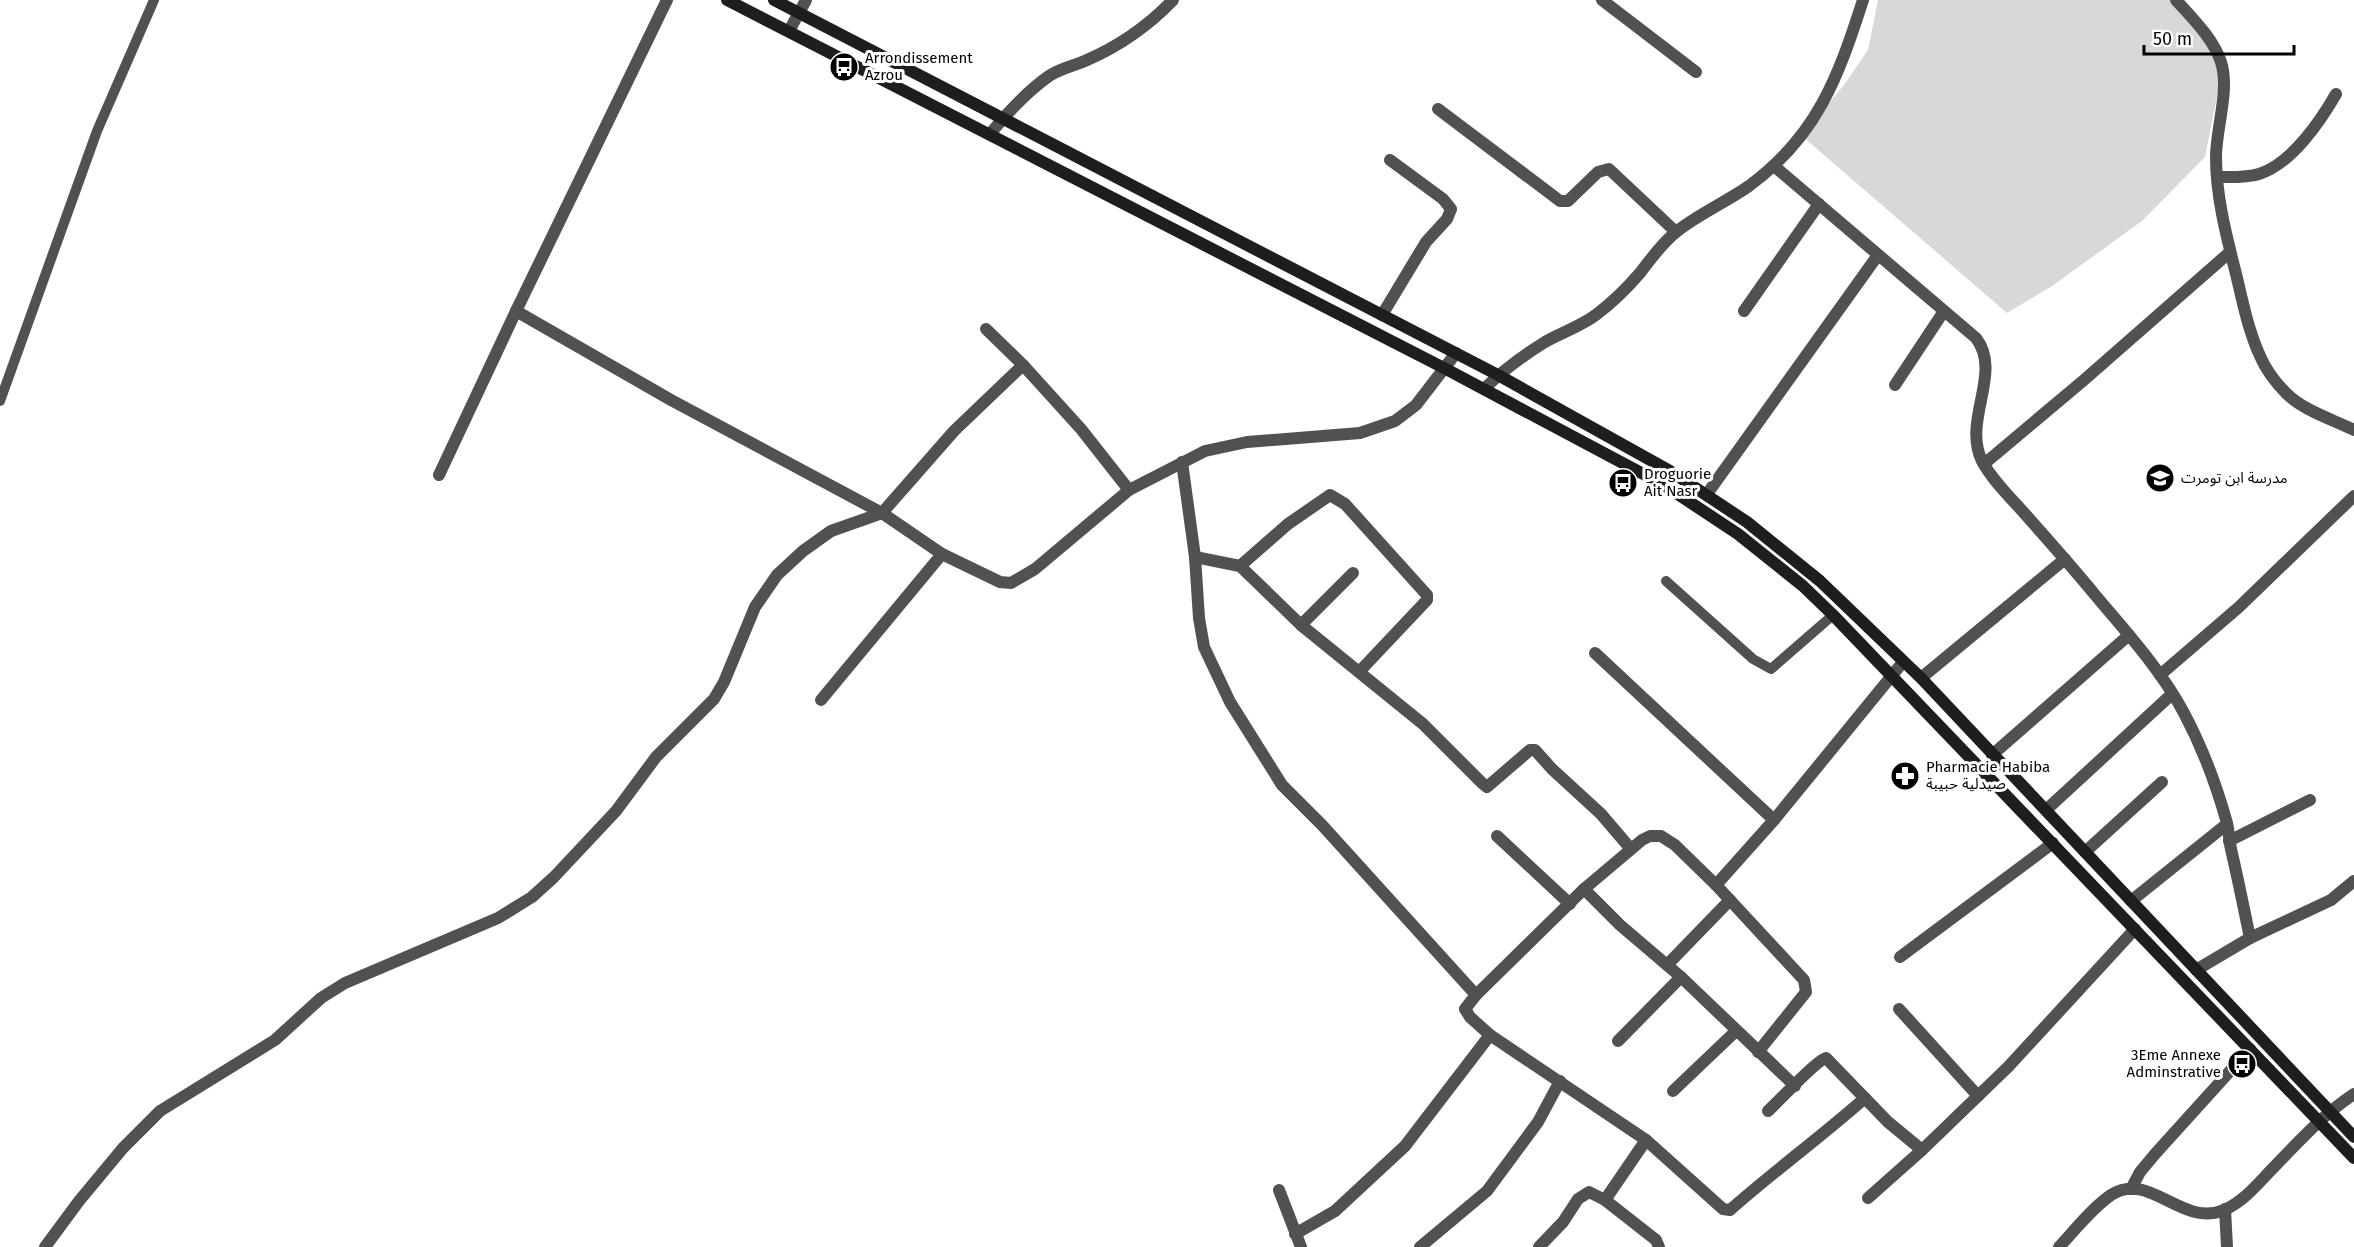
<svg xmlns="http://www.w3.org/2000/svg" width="2354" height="1247" font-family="'Fira Sans','Noto Sans Arabic',sans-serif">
  <rect width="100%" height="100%" fill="#fff"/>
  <polygon fill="#d8d8d8" points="1878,0 2174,0 2224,61 2205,157 2142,221 2052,286 2007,313 1802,136 1844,85 1868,50"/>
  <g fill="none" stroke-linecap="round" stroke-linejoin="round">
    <g stroke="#515151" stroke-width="10">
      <polyline points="0,401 97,131 154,0"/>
      <polyline points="1666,581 1753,659 1771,669 1833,615"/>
    </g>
    <g stroke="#515151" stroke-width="12">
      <polyline points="1602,0 1696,72"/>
      <path d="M2176,0C2192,18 2213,38 2221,62C2230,90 2216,128 2216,157C2216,198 2227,238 2237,278C2243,304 2249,332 2260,356C2266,370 2276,383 2286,393C2304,411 2332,419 2354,430"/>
      <polyline points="789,31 806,0"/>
      <polyline points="1438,109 1560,201 1568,201 1598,172 1609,169 1676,232"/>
      <path d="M990,134C1008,112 1026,92 1049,76C1061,68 1074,66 1087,60C1119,46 1149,25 1173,0"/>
      <path d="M1774,166L1976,338C2003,373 1962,420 1982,461C1992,480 2011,498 2025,514C2049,541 2073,568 2096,596C2127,633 2161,670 2184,713C2201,745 2217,787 2227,823C2229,831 2229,841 2231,849C2238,879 2244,909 2250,938"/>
      <path d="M2217,177C2230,177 2246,178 2259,174C2291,164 2320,122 2336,94"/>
      <polyline points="516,311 671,400 882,513 942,554 1000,582 1011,583 1035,569 1129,490 1205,451 1247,442 1360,433 1395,421 1416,405 1456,353"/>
      <polyline points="1744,311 1819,204"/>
      <polyline points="1382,315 1426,242 1447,219 1451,209 1443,199 1390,160"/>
      <polyline points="1023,365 1081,429 1129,490"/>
      <polyline points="1895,385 1944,311"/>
      <path d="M1484,389C1502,371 1524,355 1545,342C1562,332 1582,326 1597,314C1613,302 1627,288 1640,273C1651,259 1661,244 1676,232C1697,215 1726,202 1749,186C1817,136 1838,78 1863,0"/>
      <polyline points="1182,462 1195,557 1199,618 1204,647 1230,702 1282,785 1322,825 1476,995"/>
      <polyline points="1984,464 2084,380 2230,252"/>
      <polyline points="439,475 516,311 667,0"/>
      <polyline points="1707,494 1878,255"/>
      <polyline points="1195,557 1240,566 1301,625 1423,724 1482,783 1487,787 1530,750 1535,750 1552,769 1601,814 1630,848"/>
      <polyline points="1240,566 1288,524 1330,495 1345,504 1427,595 1427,600 1359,672"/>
      <polyline points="1301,625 1353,573"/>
      <polyline points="1595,653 1774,820"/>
      <polyline points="2160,675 2239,607 2354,496"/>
      <polyline points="1921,678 2065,559"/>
      <polyline points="821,700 942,554"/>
      <polyline points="1992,755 2129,635"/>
      <polyline points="2046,810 2172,694"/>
      <polyline points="1497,836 1570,904"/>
      <polyline points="2229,841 2310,800"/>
      <polyline points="2085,852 2162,782"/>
      <polyline points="1716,885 1774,820 1903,662"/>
      <polyline points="1584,889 1620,925 1681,977 1795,1086"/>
      <polyline points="2131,901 2227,824"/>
      <polyline points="1900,957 2053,843"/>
      <polyline points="1667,965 1730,900"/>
      <polyline points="2196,970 2250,938 2331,900 2354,881"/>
      <polyline points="1899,1009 1978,1096"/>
      <polyline points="1618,1041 1681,977"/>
      <path d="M1758,1052L1806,992L1804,980L1716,885L1675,845L1661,836H1650L1642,840L1584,889L1476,995L1465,1009L1470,1017L1490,1035L1646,1140L1723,1209L1730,1210C1774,1171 1821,1137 1865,1098"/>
      <polyline points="1673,1091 1736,1031"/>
      <path d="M1768,1111C1779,1101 1817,1060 1826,1058L1888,1122L1922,1150"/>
      <polyline points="2131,1189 2140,1172 2155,1154 2250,1049"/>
      <polyline points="1279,1190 1301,1247"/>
      <polyline points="1868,1198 1922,1150 2008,1067 2135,929"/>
      <polyline points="1605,1200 1646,1140"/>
      <polyline points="2225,1209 2227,1247"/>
      <polyline points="1295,1234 1335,1211 1405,1146 1490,1035"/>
      <polyline points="45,1247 79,1201 123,1148 160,1111 275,1040 321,998 345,983 498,918 532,897 554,877 616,811 656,757 714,699 724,682 755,607 777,575 803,551 831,531 882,513 954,431 1023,365 986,329"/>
      <polyline points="1420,1247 1487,1191 1538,1122 1560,1081"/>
      <polyline points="1539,1247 1563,1222 1578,1199 1589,1192 1605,1200 1656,1240 1659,1247"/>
      <path d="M2059,1247C2075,1230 2092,1208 2111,1195C2149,1170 2182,1228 2224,1210C2245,1201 2260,1181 2276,1165C2301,1139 2324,1114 2354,1094"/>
    </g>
    <g stroke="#1e1e1e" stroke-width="12">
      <polyline points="727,0 1444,368 1664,485 1738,534 1803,586 1833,615 2354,1158"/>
      <polyline points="774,0 1498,375 1670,471 1747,522 1820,581 1921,678 2354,1137"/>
    </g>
  </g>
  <defs>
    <g id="bus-disc" transform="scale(1.5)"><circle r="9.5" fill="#000" stroke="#fff"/><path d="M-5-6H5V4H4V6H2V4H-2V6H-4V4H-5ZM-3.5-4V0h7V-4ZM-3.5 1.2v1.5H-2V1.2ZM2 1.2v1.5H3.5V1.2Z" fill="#fff"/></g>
    <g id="school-disc" transform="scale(1.5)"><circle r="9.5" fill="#000" stroke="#fff"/><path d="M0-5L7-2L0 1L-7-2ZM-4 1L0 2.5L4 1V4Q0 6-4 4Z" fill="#fff"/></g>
    <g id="pharmacy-disc" transform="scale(1.5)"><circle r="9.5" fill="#000" stroke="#fff"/><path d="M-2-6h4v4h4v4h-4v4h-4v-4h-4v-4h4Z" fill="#fff"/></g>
  </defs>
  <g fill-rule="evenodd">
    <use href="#bus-disc" x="844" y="67"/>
    <use href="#school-disc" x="2160" y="478"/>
    <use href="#bus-disc" x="1623" y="483"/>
    <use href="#pharmacy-disc" x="1905" y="776"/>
    <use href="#bus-disc" x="2242" y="1064"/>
  </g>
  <g text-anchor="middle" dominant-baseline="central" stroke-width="6" stroke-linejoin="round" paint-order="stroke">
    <g font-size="15" fill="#000" stroke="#fff" text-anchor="start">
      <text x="865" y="58">Arrondissement<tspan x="865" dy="17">Azrou</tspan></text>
      <text x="1644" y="474">Droguorie<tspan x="1644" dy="17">Ait Nasr</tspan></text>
      <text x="2181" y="478">مدرسة ابن تومرت</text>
      <text x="1926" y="767">Pharmacie Habiba<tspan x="1926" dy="17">صيدلية حبيبة</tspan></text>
      <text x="2221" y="1055" text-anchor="end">3Eme Annexe<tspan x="2221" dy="17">Adminstrative</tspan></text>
    </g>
  </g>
  <path d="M2144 45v9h150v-9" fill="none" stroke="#000000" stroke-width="3"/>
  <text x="2153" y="45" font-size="18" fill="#000000" stroke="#ffffff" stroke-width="4.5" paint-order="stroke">50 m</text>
</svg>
